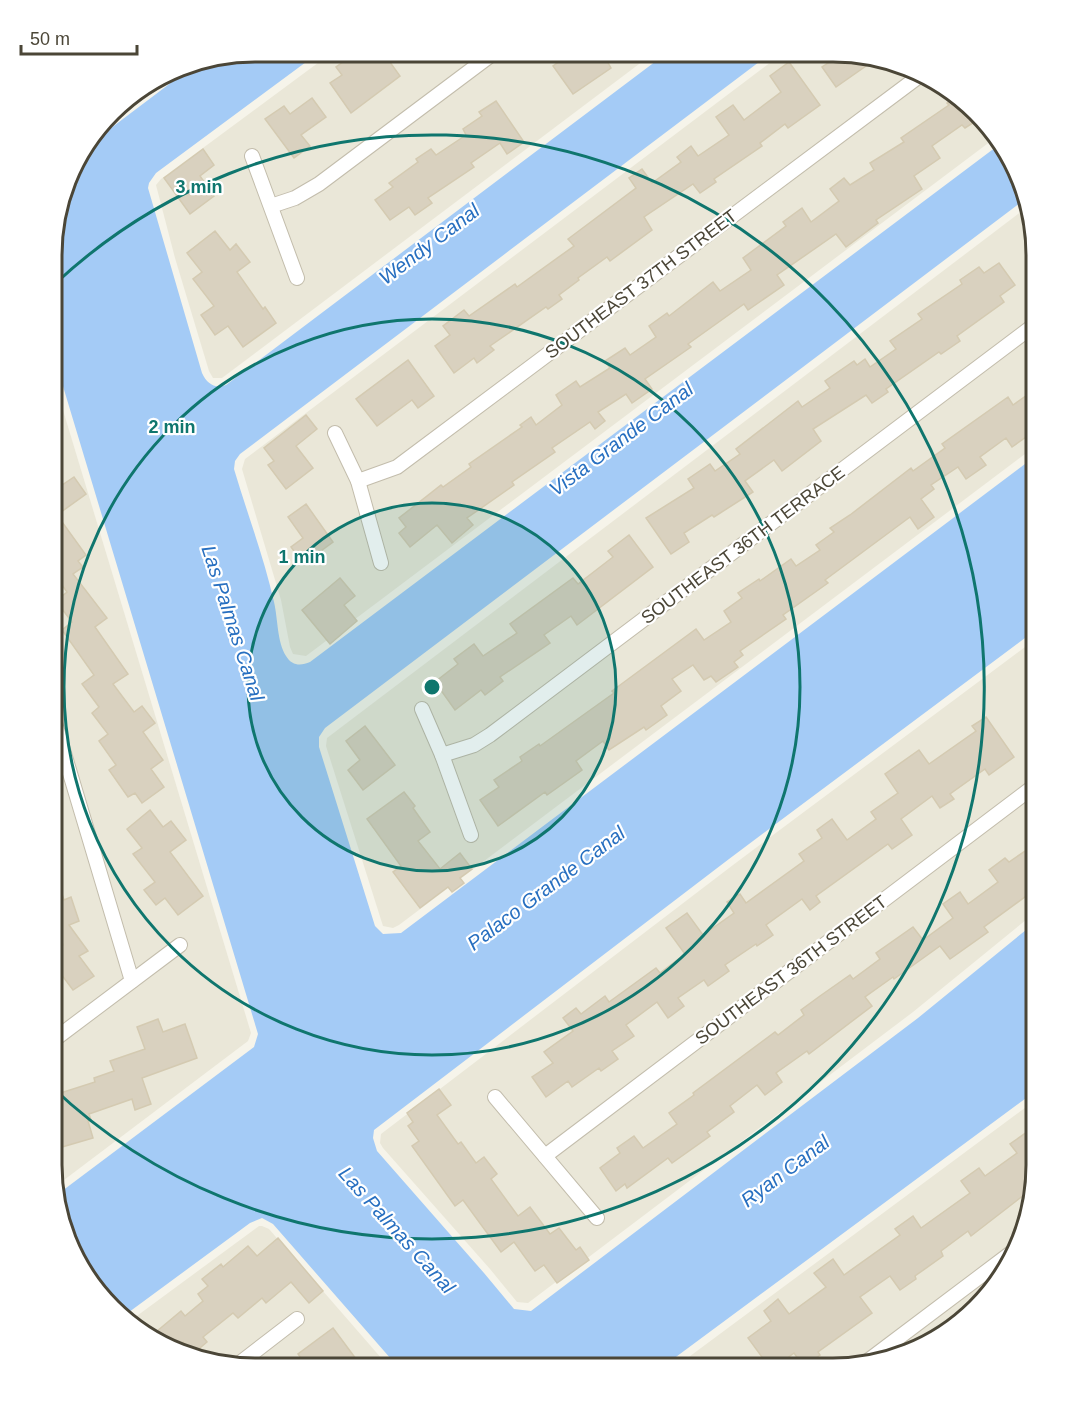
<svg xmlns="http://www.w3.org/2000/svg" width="1088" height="1419" font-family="Arial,sans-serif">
  <rect width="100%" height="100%" fill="#f6f4ea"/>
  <g fill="#eae7d8">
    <polygon points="334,51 655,52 222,378 213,378 209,371 175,258 156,185 161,179"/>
    <polygon points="783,53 860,53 957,93 995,138 306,656 293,654 290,647 281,600 242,469 245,459"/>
    <polygon points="180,67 98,129 121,101"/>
    <polygon points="1026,208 1037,254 1037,445 399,925 393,928 383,926 326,746 327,738"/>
    <polygon points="53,377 251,1033 248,1041 56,1186 51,1165"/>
    <polygon points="1037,638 1037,911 913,1012 528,1303 517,1302 490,1269 383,1148 380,1143 381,1134 733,865"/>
    <polygon points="1037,1099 1037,1178 1003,1278 924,1347 834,1368 674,1368"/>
    <polygon points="259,1226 262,1226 269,1229 389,1367 228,1366 141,1334 130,1321"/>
  </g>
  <path fill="#a4cbf6" d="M255,51H321L156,173L149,183L148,188L202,373C207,384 215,389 226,385L668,52L771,53L240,454L235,461L234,469C247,513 264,557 274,602C278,619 277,642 286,656C292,666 301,666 310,662L1000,144L1016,164L1024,200L325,728L319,737V747L375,926L383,934L401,933L1037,455V629L729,859L374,1130L373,1138L377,1151L484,1273L514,1309L531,1311L918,1018L1037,921V1090L661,1368L398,1367L273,1224L262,1218L250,1223L125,1315L72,1255L58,1194L254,1047L258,1034L53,353V228L78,153L201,60Z"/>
  <g fill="#d9d1bf" stroke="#d4cab1" stroke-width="1.5">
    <polygon points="373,51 382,51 400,76 351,113 330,83 342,75 336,67 353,55 358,62"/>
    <polygon points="573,52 619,52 607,61 611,68 573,94 553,66"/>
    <polygon points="825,53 860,53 876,59 836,87 822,67 831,61"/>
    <polygon points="789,62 820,105 788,128 785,124 760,143 762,146 714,179 716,182 700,193 693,184 644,217 652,230 610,261 607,257 578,278 579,280 559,295 562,299 548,309 546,307 490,346 494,350 477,363 474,358 454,373 435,346 450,335 443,326 464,310 469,316 515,284 517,287 574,246 568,239 636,188 629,178 642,169 652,183 681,162 677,157 691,146 698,156 729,135 716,117 733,105 744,120 781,92 770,76"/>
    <polygon points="959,95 979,119 965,128 962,125 932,146 940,158 914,176 922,189 876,220 878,223 846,247 836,234 777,275 784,285 748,310 744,304 688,344 691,347 645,379 652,389 632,403 626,394 598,412 605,421 595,429 590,422 552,448 555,452 512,482 514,485 467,518 473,525 452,543 437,525 410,547 399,533 406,527 399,518 441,485 443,487 471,467 469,464 522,427 520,425 531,417 536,425 562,405 556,395 576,381 580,387 610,368 605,361 625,348 630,355 656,337 649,326 667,313 669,316 713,282 720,291 751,270 743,258 786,226 783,222 802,208 811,222 839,201 830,189 844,178 850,185 874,170 870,163 904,142 901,138 949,105 947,103"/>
    <polygon points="312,98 326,117 301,135 310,146 294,158 265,119 284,106 290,114"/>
    <polygon points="496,101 524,142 507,154 500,143 471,163 474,167 428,198 432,203 415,215 409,207 390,220 375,200 393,187 389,183 418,162 416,159 431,149 436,155 466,135 463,129 482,116 479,112"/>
    <polygon points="203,149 214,165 200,176 214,196 190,214 164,178"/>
    <polygon points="215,231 230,250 236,244 250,262 237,272 263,309 265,307 276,323 243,347 228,326 215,335 201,315 214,306 193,279 202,272 187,253"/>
    <polygon points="999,263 1015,285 1000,296 1004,302 957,336 960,341 941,354 939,352 886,389 888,392 872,403 866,395 813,429 821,441 782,471 774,460 745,481 753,492 714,517 712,515 684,533 689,542 671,554 646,518 694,488 688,479 710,464 715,471 740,454 736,449 798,401 802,407 830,388 825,381 854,361 857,365 865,359 870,367 896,349 890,341 922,319 918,314 962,284 960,280 979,267 984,273"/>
    <polygon points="408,360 434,396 418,408 412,400 377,426 356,399"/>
    <polygon points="1037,388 1037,417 1027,424 1033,432 1012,447 1006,438 980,457 986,465 966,479 958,467 931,485 934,489 921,499 934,517 918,529 910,517 825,580 828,583 783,615 786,619 740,651 743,655 734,662 738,667 716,682 711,676 704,680 693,665 672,679 681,691 661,706 667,715 646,730 644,727 609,750 603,741 576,761 582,770 547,795 545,792 498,826 480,800 499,787 494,780 522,761 520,757 539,744 540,746 614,693 612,691 696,629 704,640 731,622 724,611 742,598 738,593 759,579 760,581 791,559 796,566 820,550 816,545 834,532 830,528 850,515 911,468 913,471 945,448 942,444 1008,397 1013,405"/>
    <polygon points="306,415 317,429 296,446 313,468 286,489 268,465 274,461 264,448"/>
    <polygon points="52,472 62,485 74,477 86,494 57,515 86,555 78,561 83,567 73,574 107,618 95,627 128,674 113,684 134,712 142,706 155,723 143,732 163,760 151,769 164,787 142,803 135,793 128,797 109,770 116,765 99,741 108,734 92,713 99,707 82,684 94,675 62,630 72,622 56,601 67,592 52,571"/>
    <polygon points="306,504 333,542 303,564 291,547 303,538 288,517"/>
    <polygon points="629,535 653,567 577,625 571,616 544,635 550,643 500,677 503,681 485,695 481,690 455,710 435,682 458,664 454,659 474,644 483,656 517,633 510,624 573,578 578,584 613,557 608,551"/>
    <polygon points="340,578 355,596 344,605 357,621 330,644 302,610"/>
    <polygon points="986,717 1014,757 989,775 985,769 950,794 954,799 940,808 932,796 901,819 912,835 892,849 888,844 816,896 820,902 810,910 802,899 766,925 773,935 757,946 756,944 725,965 729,971 708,986 704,980 678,998 684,1006 668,1018 657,1002 626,1025 634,1036 612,1051 618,1059 601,1071 599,1068 572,1087 568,1081 546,1097 532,1077 553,1063 544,1052 573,1031 563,1018 576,1008 581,1014 605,996 609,1002 656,968 660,973 685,954 666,928 687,913 703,935 734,913 727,902 740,894 746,903 804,861 799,854 822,838 817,830 832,819 847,840 876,819 871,812 898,793 885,774 919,750 929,764 976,731 972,726"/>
    <polygon points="365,726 395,765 363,790 348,770 360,760 346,741"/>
    <polygon points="404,792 415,806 413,808 430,832 418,841 440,869 460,853 472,869 460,878 464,883 452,892 448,887 420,908 393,872 401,866 367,819"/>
    <polygon points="150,810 163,827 171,821 186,840 170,852 203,896 178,915 165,898 156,905 144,890 155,882 133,854 142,848 127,829"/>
    <polygon points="1037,843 1037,888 984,927 988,932 950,959 940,946 894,979 893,977 865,997 872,1006 809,1054 807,1051 776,1073 782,1082 765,1095 757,1085 730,1106 734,1112 707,1132 710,1136 672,1163 668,1158 627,1188 625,1184 616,1191 600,1168 620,1153 617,1148 634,1136 643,1148 677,1124 669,1113 694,1095 693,1093 775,1032 778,1035 804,1015 801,1010 820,996 850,975 853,979 880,959 876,953 913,927 923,940 953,918 943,904 960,892 968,904 998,882 989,870 1005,858 1009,862"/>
    <polygon points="54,870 64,900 71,897 79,921 69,925 88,951 79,956 94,976 73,990 61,974 56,978 51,971 51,954 63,945 55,922 51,923 52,871"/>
    <polygon points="158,1019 163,1032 185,1024 197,1058 142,1078 151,1104 135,1110 132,1099 89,1114 91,1120 88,1121 93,1138 62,1147 55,1122 51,1123 51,1096 95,1082 94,1078 114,1071 110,1061 145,1049 137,1027"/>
    <polygon points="439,1089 451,1105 437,1115 458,1144 461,1142 476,1163 484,1157 497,1174 491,1179 518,1216 530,1207 550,1234 559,1228 576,1250 580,1247 589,1260 557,1283 544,1265 535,1271 514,1242 501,1252 463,1200 455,1206 412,1146 419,1141 408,1126 413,1122 407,1113"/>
    <polygon points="1037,1125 1037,1178 1033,1188 971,1236 968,1231 941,1251 943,1256 915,1276 916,1279 900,1290 890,1276 860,1297 872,1313 818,1352 820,1355 804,1367 794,1353 774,1368 770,1368 748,1338 771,1321 764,1311 778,1299 789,1314 826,1287 814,1273 833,1259 844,1275 900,1235 895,1229 913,1216 921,1228 970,1193 961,1181 979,1168 985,1176 1017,1153 1010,1144"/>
    <polygon points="278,1238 323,1291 309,1303 291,1282 266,1303 262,1298 238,1318 233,1313 203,1337 207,1342 194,1353 183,1342 177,1347 150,1337 181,1311 185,1316 203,1301 198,1294 208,1286 202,1279 221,1264 223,1267 248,1246 257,1256"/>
    <polygon points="333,1328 362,1367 307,1367 298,1354"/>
  </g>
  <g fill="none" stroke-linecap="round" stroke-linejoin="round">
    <g stroke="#c3bdac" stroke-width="16">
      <g id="street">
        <polyline points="252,156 297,278"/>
        <polyline points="271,206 295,198 319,184 495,52"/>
        <polyline points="335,433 358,481 381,563"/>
        <polyline points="358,481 397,467 918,77"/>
        <polyline points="422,709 442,755 471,835"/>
        <polyline points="52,713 132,981"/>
        <polyline points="442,755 474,745 490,735 1037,323"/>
        <polyline points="51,1042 180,945"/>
        <polyline points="495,1097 597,1218"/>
        <polyline points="545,1156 1037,784"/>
        <polyline points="869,1360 1011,1253"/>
        <polyline points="726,1365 728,1368"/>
        <polyline points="236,1366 297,1319"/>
      </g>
    </g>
    <use href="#street" stroke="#fff" stroke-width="14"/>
  </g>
  <circle cx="432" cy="687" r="184" fill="#0f766e" fill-opacity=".12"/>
  <g fill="none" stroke="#0f766e" stroke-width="3">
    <circle cx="432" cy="687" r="184"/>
    <circle cx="432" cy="687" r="368"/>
    <path d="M56 283A552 552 0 1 1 52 1087"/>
  </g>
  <g text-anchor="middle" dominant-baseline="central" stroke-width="4.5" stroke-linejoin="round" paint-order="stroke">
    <g font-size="18" fill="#4b4637" stroke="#fff">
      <text transform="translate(641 284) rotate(-37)">SOUTHEAST 37TH STREET</text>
      <text transform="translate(743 545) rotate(-37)">SOUTHEAST 36TH TERRACE</text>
      <text transform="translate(791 970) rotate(-37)">SOUTHEAST 36TH STREET</text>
    </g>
    <g font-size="20" font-style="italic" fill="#276fc0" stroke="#fff">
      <text transform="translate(429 244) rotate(-37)">Wendy Canal</text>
      <text transform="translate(621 439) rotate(-37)">Vista Grande Canal</text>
      <text transform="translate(233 623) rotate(72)">Las Palmas Canal</text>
      <text transform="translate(546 888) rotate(-37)">Palaco Grande Canal</text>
      <text transform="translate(785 1171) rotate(-37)">Ryan Canal</text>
      <text transform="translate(397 1230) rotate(48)">Las Palmas Canal</text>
    </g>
  </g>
  <path d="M0 0H1088V1419H0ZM255 62H833A193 193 0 0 1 1026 255V1165A193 193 0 0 1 833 1358H255A193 193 0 0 1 62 1165V255A193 193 0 0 1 255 62Z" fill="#fff" fill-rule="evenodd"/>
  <path fill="none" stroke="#4b4637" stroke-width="3" d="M255 62H833A193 193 0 0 1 1026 255V1165A193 193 0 0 1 833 1358H255A193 193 0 0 1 62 1165V255A193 193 0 0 1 255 62Z"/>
  <circle cx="432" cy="687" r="9" fill="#0f766e" stroke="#fff" stroke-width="3"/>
  <g font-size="18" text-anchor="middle" font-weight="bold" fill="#0f766e" stroke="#fff" stroke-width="4.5" stroke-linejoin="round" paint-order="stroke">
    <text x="199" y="193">3 min</text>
    <text x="172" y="433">2 min</text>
    <text x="302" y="563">1 min</text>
  </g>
  <path d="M21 45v9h116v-9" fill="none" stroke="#4b4637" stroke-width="3"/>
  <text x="30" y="45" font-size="18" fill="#4b4637" stroke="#ffffff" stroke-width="4.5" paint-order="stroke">50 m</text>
</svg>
